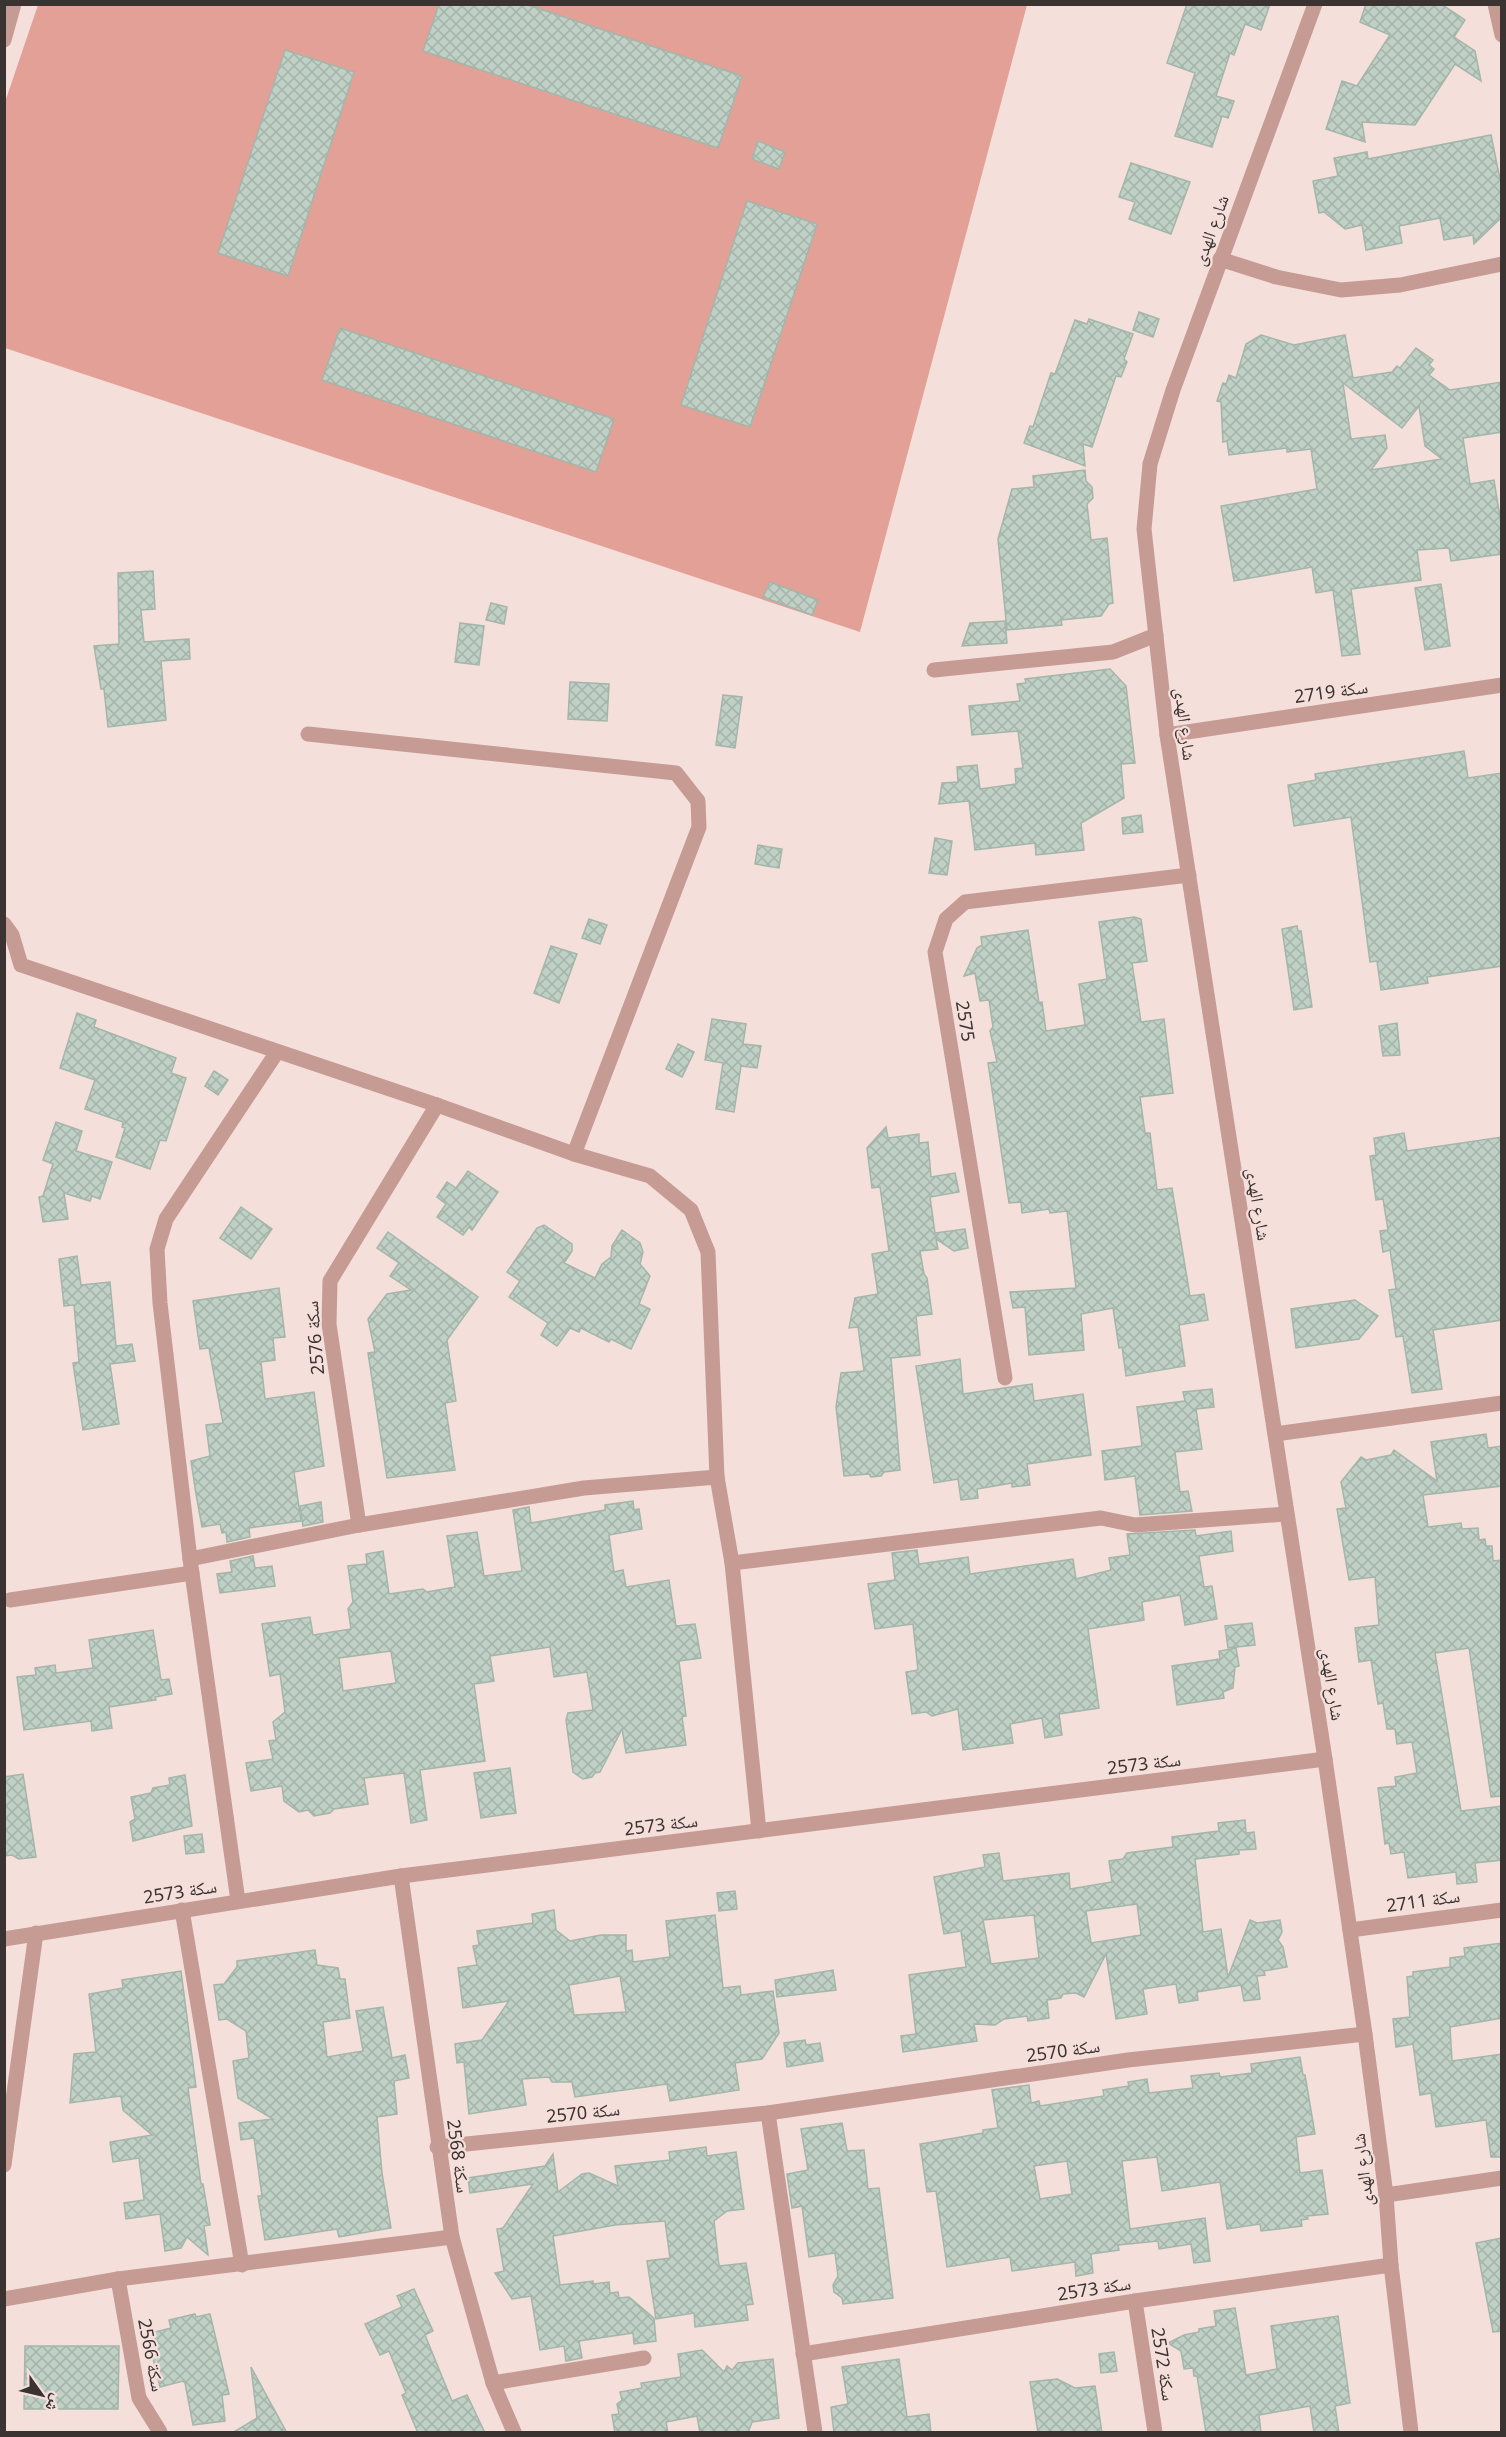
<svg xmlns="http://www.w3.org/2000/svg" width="1506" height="2437" font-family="'Noto Sans','Noto Naskh Arabic',sans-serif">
  <defs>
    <pattern id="building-cross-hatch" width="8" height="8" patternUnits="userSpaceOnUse" patternTransform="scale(1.5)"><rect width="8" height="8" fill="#bfd0c5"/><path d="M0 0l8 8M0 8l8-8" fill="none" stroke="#a5b3aa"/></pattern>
  </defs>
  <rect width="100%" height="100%" fill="#f5dfdb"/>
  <polygon fill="#e3a096" points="38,5 1027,5 860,632 5,348 5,102"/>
  <g fill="url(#building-cross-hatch)" stroke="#a4b5aa" stroke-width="1.5" fill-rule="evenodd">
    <polygon points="439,4 525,4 742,76 718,148 423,51"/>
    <polygon points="1187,4 1270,4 1261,30 1245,24 1234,55 1230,53 1216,96 1234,101 1228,118 1222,116 1212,147 1175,136 1195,73 1167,63"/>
    <polygon points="1366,4 1441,4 1465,20 1454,37 1475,51 1481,81 1455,64 1415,125 1362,122 1365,142 1326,129 1342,81 1357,86 1390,35 1360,22"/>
    <polygon points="285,50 354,72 288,276 218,253"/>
    <polygon points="1491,135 1502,189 1502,217 1474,244 1473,235 1444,240 1440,218 1399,226 1402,243 1366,250 1362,225 1345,229 1324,212 1319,213 1313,181 1338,176 1334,158 1367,152 1368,159"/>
    <polygon points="758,141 785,152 779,169 752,159"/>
    <polygon points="1131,163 1190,182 1171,234 1129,219 1135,202 1119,197"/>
    <polygon points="747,201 817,224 750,427 681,405"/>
    <polygon points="1139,312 1159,319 1153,337 1133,330"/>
    <polygon points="1089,319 1133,334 1124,359 1127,362 1121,377 1116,376 1092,447 1083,444 1085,466 1024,443 1030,426 1033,427 1051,373 1055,374 1075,320 1087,324"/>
    <polygon points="340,328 614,419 596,472 322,380"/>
    <path d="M1261,335L1294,345L1345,335L1353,378L1392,372L1397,366L1400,368L1416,348L1433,360L1429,365L1434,369L1429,375L1450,390L1502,382V432L1463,438L1470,484L1494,480L1502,530V554L1451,561L1449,548L1417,550L1421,580L1351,589L1360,654L1342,656L1333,590L1316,593L1312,567L1234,581L1221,506L1317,489L1311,449L1287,452V448L1229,455L1227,441L1223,442L1221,402L1217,401L1223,383L1226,384L1229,375L1236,378L1246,344ZM1343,383L1402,428L1419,406L1425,446L1442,459L1371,470L1387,448L1385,435L1351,439Z"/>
    <polygon points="1085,470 1086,481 1092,487 1093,498 1087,504 1091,540 1107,538 1113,603 1109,604 1101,616 1061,620 1062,625 1007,630 998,539 1012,489 1034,487 1033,476"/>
    <polygon points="153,571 155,609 141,610 144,642 189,639 190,659 161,661 166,720 108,727 104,689 101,689 94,646 119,644 118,573"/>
    <polygon points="770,582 818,600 812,615 763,597"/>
    <polygon points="1441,584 1450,646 1425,650 1415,588"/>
    <polygon points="491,603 507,607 504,624 486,620"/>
    <polygon points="1005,621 1007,643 962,646 970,623"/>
    <polygon points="460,623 484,626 479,665 455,662"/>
    <polygon points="1110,669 1126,686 1135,763 1121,764 1124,798 1081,823 1084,850 1036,855 1035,843 975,850 969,801 939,804 942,783 958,782 957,767 977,765 980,789 1016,784 1015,769 1023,768 1018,731 972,735 969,706 1020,701 1017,684 1026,683 1025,679"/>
    <polygon points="570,682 609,684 607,721 568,719"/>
    <polygon points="723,695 742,697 735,748 716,745"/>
    <polygon points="1464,751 1468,778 1502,773 1502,966 1427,977 1428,983 1381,990 1377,961 1370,962 1351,817 1294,826 1288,785 1316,780 1315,774"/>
    <polygon points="1141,815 1143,832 1123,834 1122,818"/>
    <polygon points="935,838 952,841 947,875 929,873"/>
    <polygon points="758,845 782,849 779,868 755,864"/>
    <polygon points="1134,917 1141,919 1147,961 1132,963 1141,1022 1164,1019 1173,1093 1140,1097 1145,1133 1150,1133 1157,1190 1172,1188 1190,1296 1204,1294 1208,1320 1179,1325 1185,1366 1126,1376 1122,1347 1119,1348 1113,1308 1081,1314 1084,1350 1029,1355 1025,1307 1013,1308 1010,1292 1076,1288 1067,1211 1050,1213 1049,1209 1022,1213 1021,1202 1009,1203 988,1063 997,1062 990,1031 993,1027 989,1000 980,1001 975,973 964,976 977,948 982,945 981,937 1028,930 1039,1003 1042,1002 1046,1031 1085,1025 1079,984 1107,979 1099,922"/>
    <polygon points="589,919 607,925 600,944 582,938"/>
    <polygon points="1297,926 1298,931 1301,931 1312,1007 1294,1010 1282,929"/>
    <polygon points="551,946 577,954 559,1003 534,993"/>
    <polygon points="77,1013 96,1020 94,1027 176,1058 171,1073 186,1078 166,1141 160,1140 150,1169 116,1157 125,1128 122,1127 123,1122 85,1109 95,1080 60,1068"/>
    <polygon points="712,1019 746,1024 743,1044 761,1046 757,1068 741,1066 734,1112 716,1109 723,1063 705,1060"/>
    <polygon points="1397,1023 1400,1055 1383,1056 1379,1026"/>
    <polygon points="678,1044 694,1052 682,1077 666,1069"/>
    <polygon points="214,1071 228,1080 218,1095 205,1086"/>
    <polygon points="56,1122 82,1131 76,1151 112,1162 100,1199 92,1196 90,1201 64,1193 68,1219 43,1222 39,1197 43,1196 53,1164 43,1160"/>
    <polygon points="886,1127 888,1138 919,1134 919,1143 928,1142 931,1177 955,1173 959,1192 930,1197 935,1233 965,1229 968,1248 954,1251 936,1239 938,1249 920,1251 924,1274 927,1278 932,1314 916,1316 920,1355 891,1358 900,1470 884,1472 881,1476 871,1477 869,1474 844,1476 836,1407 841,1373 864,1371 858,1327 849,1328 855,1298 878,1294 872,1254 889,1251 880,1187 872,1188 867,1148"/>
    <polygon points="1404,1133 1407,1151 1502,1137 1502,1320 1433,1330 1442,1389 1412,1393 1403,1336 1396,1337 1389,1290 1396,1289 1390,1250 1383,1252 1380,1231 1388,1230 1383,1199 1376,1200 1370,1156 1376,1155 1374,1138"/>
    <polygon points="468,1171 498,1192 472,1230 469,1227 463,1235 437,1217 446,1204 437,1197 447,1182 456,1188"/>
    <polygon points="241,1207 272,1229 251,1259 220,1238"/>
    <polygon points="544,1225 572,1244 572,1251 564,1263 595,1278 602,1264 611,1257 612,1246 622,1230 640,1243 643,1252 640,1264 650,1276 639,1304 650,1309 631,1349 611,1339 609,1342 581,1328 579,1332 570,1328 557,1346 541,1335 548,1323 509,1297 520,1281 507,1272 537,1228"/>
    <polygon points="388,1232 478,1297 447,1340 456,1401 445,1403 455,1470 387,1478 368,1353 375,1352 368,1319 387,1294 411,1290 390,1276 399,1263 377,1248"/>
    <polygon points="77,1256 81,1285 110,1282 116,1346 132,1344 135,1361 110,1364 119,1424 83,1430 73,1363 79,1362 74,1305 64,1306 59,1259"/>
    <polygon points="279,1288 285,1337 273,1338 275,1360 261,1362 265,1399 314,1392 324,1466 294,1472 301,1521 249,1528 250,1537 227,1542 226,1532 222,1533 220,1524 202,1527 196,1494 191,1461 210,1456 206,1425 223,1423 209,1348 200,1349 193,1301"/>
    <polygon points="1355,1300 1378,1316 1359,1339 1296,1348 1291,1309"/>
    <polygon points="960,1359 963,1394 1032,1384 1034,1401 1083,1394 1091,1455 1027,1464 1030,1485 1012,1487 1012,1483 977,1489 978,1498 961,1500 958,1479 934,1483 916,1366"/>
    <polygon points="1212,1389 1214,1407 1196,1409 1202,1449 1175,1452 1180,1492 1188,1491 1192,1511 1140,1515 1135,1476 1105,1480 1102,1451 1142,1446 1137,1407 1185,1401 1183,1392"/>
    <polygon points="1486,1434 1488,1448 1502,1446 1502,1486 1423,1495 1428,1527 1461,1523 1462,1529 1478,1528 1479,1540 1485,1539 1486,1546 1492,1546 1493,1561 1502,1560 1502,1796 1491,1797 1469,1648 1435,1653 1461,1811 1502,1806 1502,1860 1475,1863 1477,1882 1457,1884 1456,1872 1408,1878 1404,1852 1391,1854 1389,1843 1385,1844 1378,1788 1396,1786 1395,1777 1417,1773 1412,1742 1397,1744 1395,1729 1387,1729 1383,1703 1378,1704 1371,1660 1359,1662 1355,1628 1379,1625 1375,1577 1349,1580 1337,1509 1346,1508 1341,1482 1361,1457 1366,1460 1391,1455 1394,1450 1437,1481 1431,1442"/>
    <path d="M633,1501L634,1510L639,1509L642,1529L609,1535L614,1572L623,1570L626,1587L669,1580L676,1626L695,1624L701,1658L679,1661L686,1716L682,1717L686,1745L626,1753L622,1729L600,1772L595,1773L592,1777L583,1779L573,1772L566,1720L568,1713L593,1710L587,1672L554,1677L550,1647L490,1656L494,1681L474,1684L485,1761L420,1770L427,1820L411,1823L404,1773L364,1778L368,1804L334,1809L330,1813L314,1816L308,1810L299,1812L284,1801L282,1786L251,1791L246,1763L273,1759L269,1741L276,1740L273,1722L285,1712L280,1674L270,1676L262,1624L310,1617L313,1635L351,1629L348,1609L353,1602L348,1566L367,1564L366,1554L383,1551L389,1594L423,1589L427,1592L455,1587L447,1536L477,1532L484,1576L522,1571L513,1510L529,1507L531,1523L605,1510V1505ZM391,1651L396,1683L343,1691L339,1658Z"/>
    <polygon points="321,1502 323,1522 303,1526 300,1506"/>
    <polygon points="1195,1530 1196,1536 1231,1531 1233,1551 1199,1556 1204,1587 1212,1586 1217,1619 1185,1625 1180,1595 1142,1602 1144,1620 1088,1629 1099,1708 1059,1714 1062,1735 1045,1738 1042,1718 1010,1724 1013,1743 963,1750 958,1709 932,1716 926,1712 912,1714 906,1672 918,1670 913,1624 875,1629 868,1584 895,1580 892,1553 917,1550 919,1564 968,1557 970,1574 1073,1559 1076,1579 1111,1570 1109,1558 1130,1555 1127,1534"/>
    <polygon points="253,1556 255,1568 272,1566 275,1586 220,1593 217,1574 232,1572 230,1561"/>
    <polygon points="1252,1623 1255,1645 1228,1648 1225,1626"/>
    <polygon points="153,1630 161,1680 169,1679 172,1694 155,1697 156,1700 109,1707 112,1728 92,1731 91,1721 24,1730 17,1677 36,1675 35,1668 55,1665 56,1673 93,1668 89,1640"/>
    <polygon points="1236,1648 1239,1666 1235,1667 1233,1688 1223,1692 1224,1698 1177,1705 1172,1666 1220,1659 1219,1651"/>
    <polygon points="510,1768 516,1813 481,1818 474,1773"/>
    <polygon points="23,1774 36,1857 19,1859 12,1855 4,1856 4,1777"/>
    <polygon points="185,1775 192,1826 133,1841 130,1822 135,1819 131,1797 151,1793 153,1788 170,1785 169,1778"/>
    <path d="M1245,1820L1246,1833L1254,1832L1256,1849L1239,1850V1854L1195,1859L1203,1932L1221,1929L1228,1977L1250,1920L1257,1923L1280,1920L1282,1932L1278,1940L1283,1947L1287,1967L1264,1971L1265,1975L1257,1976L1260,1999L1244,2001L1241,1985L1197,1992L1198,2000L1179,2003L1176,1984L1143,1989L1147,2014L1116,2019L1106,1954L1084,1997L1076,1993L1063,1994L1061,1998L1047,2000L1049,2018L1028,2021L1027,2016L1004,2019L995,2025L974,2024L977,2041L903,2052L901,2036L916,2034L909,1975L966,1967L961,1931L944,1934L934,1877L985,1867L983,1855L999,1853L1003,1881L1069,1873L1070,1889L1112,1882L1109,1861L1123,1859L1127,1853L1173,1847L1172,1837L1219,1831L1218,1823ZM1137,1904L1141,1935L1091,1943L1086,1911ZM1034,1915L1039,1958L991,1964L983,1920Z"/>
    <polygon points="202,1834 204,1852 186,1854 184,1836"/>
    <polygon points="735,1891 737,1909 719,1911 717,1893"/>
    <path d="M554,1910L556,1930L570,1941L601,1935H626V1951L632,1950L633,1962L670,1957L666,1921L715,1915L723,1988L740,1986L741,1995L773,1991L779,2033L762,2059L735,2063L739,2090L670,2101L667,2084L575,2097L572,2082H552L549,2077L522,2079L526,2105L469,2114L464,2062L457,2063L455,2044L482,2040L509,2001L463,2008L458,1968L477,1965L473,1946L479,1945L477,1931L533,1923L532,1914ZM620,1976L626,2012L574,2015L569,1985Z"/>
    <polygon points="1502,1943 1502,2018 1450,2027 1452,2061 1502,2054 1502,2157 1491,2157 1486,2120 1436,2127 1431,2093 1420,2095 1413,2044 1396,2047 1393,2019 1410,2017 1407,1977 1413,1976 1413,1972 1450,1967 1450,1958 1465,1956 1464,1948"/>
    <polygon points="315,1950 317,1965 338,1968 340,1979 345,1979 350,2018 323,2022 327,2057 363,2051 356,2011 383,2007 392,2058 405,2055 409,2078 394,2081 397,2114 377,2117 382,2173 391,2228 339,2237 337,2229 265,2240 258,2196 262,2196 254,2138 241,2140 239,2123 273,2119 238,2098 233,2061 249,2058 246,2031 227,2019 219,2020 214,1985 224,1984 237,1967 237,1961"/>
    <polygon points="833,1970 836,1990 777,1997 775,1980"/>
    <polygon points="181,1971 196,2087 188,2088 201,2184 203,2184 210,2225 204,2226 208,2255 187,2237 181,2248 165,2251 160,2214 126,2219 124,2203 144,2200 139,2158 113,2162 110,2142 152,2135 123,2110 121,2096 70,2103 74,2054 96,2052 89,1994 123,1988 122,1980"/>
    <polygon points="805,2040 806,2045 820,2043 823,2061 787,2067 784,2043"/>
    <path d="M1300,2057L1303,2075H1305L1315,2134L1296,2137L1300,2173L1322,2170L1328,2214L1307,2216L1308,2219L1301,2220L1302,2226L1261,2231L1260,2224L1227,2229L1220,2182L1162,2191L1157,2157L1122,2161L1130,2229L1205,2218L1210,2261L1194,2263L1191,2244L1159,2249L1158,2241L1118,2245L1119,2250L1091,2254L1093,2273L1076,2276L1075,2262L1012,2271L1010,2257L947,2267L936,2191L927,2192L920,2144L983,2133V2130L998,2128L992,2090L1029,2085L1031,2103L1039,2101L1040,2106L1104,2096L1103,2090L1129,2086L1128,2082L1147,2079L1149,2093L1193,2088L1191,2076L1219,2073L1220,2077L1252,2073L1251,2064ZM1067,2161L1072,2194L1040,2199L1034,2166Z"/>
    <polygon points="842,2123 847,2151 864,2150 868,2189 879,2188 893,2298 843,2304 842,2298 834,2292 833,2285 838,2276 835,2253 809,2257 802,2206 792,2208 787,2174 808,2170 801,2129"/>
    <polygon points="706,2147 707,2156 736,2152 744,2209 727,2211 714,2221 719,2266 746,2263 753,2304 746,2305 748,2320 695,2327 694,2313 656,2319 647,2261 670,2258 665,2221 615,2225 553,2236 560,2285 593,2281 593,2284 609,2282 610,2293 618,2292 619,2298 629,2297 654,2318 656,2341 634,2344 633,2333 579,2341 582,2358 566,2361 564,2346 540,2350 531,2296 512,2299 495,2273 504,2271 497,2229 503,2228 533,2184 470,2193 468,2178 545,2166 553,2154 558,2192 582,2174 589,2173 618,2186 615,2166 670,2160 669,2152"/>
    <polygon points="1502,2238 1502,2331 1493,2332 1476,2243"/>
    <polygon points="414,2289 433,2331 425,2335 452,2401 467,2395 485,2433 418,2433 402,2395 406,2393 389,2351 380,2355 365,2324 402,2307 397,2296"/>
    <polygon points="1235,2308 1246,2375 1277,2369 1271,2326 1338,2316 1350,2403 1335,2406 1339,2433 1314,2433 1310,2406 1259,2415 1261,2433 1206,2433 1197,2376 1194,2376 1193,2368 1184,2369 1181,2351 1168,2343 1184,2335 1199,2332 1199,2329 1216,2326 1214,2311"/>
    <polygon points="195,2314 196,2317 210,2314 229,2394 222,2395 225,2421 193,2425 185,2383 183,2381 160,2387 147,2334 171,2328 169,2320"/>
    <polygon points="25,2346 119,2346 118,2409 24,2409"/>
    <polygon points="702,2350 724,2372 727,2366 732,2370 738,2363 773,2359 779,2418 752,2422 748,2433 700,2433 697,2416 666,2422 668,2433 615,2433 612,2415 619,2414 617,2404 622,2400 620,2392 642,2388 641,2383 681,2377 678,2354"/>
    <polygon points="1114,2352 1117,2371 1101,2373 1099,2354"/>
    <polygon points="899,2359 907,2417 929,2414 931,2433 834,2433 831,2407 848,2404 842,2367"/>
    <polygon points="251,2367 287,2433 232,2433 257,2418"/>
    <polygon points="1057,2379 1075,2388 1095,2386 1102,2433 1038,2433 1030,2382"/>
  </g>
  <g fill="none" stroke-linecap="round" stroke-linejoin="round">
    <g stroke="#c69b94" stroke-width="15">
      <polyline points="1495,4 1502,35"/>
      <polyline points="4,40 14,4"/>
      <polyline points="1220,259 1276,277 1341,290 1400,285 1502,264"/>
      <polyline points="934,670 1113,652 1156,635"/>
      <polyline points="308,734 676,773 698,801 699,827 574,1154"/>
      <polyline points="1167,735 1502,685"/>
      <polyline points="4,924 12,935 21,965 437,1105 574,1154 650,1176 691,1210 708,1252 717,1477"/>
      <polyline points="1005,1378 935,952 946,919 965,902 1189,875"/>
      <polyline points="1275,1434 1502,1403"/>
      <polyline points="359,1525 329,1324 330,1281 437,1105"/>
      <polyline points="190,1559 359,1525 584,1488 717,1477 732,1563 759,1831"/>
      <polyline points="732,1563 1101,1518 1135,1525 1286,1514"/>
      <polyline points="10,1600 192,1573"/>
      <polyline points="401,1876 452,2237 493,2383 514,2432"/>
      <polyline points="238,1901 190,1559 160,1303 157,1249 166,1219 277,1052"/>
      <polyline points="182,1910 242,2265"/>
      <polyline points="1350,1930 1502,1910"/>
      <polyline points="768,2113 815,2432"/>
      <polyline points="437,2147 768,2113 1128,2060 1365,2034"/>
      <polyline points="4,2165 36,1933"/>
      <polyline points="1386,2195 1502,2178"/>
      <polyline points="118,2279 139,2398 160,2432"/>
      <polyline points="4,2299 118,2279 452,2237"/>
      <polyline points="1135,2301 1155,2432"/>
      <polyline points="803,2354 1135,2301 1391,2265"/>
      <polyline points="493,2383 644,2358"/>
    </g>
    <g stroke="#c69b94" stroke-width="15">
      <polyline points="1315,4 1173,390 1150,464 1144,529 1167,735 1325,1759 1365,2034 1386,2195 1391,2265 1411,2432"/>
      <polyline points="4,1939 401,1876 1325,1759"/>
    </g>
  </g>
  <g text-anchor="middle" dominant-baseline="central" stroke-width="4.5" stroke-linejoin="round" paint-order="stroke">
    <g font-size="18" fill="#3b3332" stroke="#f5dfdb">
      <text transform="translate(1210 230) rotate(-70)">شارع الهدى</text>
      <text transform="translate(1331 691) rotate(-8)">سكة 2719</text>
      <text transform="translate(1186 724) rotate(83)">شارع الهدى</text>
      <text transform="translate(966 1021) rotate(81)">2575</text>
      <text transform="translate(1259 1204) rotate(81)">شارع الهدى</text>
      <text transform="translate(314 1338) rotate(-95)">سكة 2576</text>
      <text transform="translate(1333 1684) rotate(81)">شارع الهدى</text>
      <text transform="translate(1144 1763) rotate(-7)">سكة 2573</text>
      <text transform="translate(661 1824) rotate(-7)">سكة 2573</text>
      <text transform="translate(180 1891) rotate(-9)">سكة 2573</text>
      <text transform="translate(1423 1900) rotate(-8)">سكة 2711</text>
      <text transform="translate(1063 2050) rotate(-8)">سكة 2570</text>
      <text transform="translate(583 2112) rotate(-6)">سكة 2570</text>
      <text transform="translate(459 2156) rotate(82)">سكة 2568</text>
      <text transform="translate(1362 2170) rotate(-97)">شارع الهدى</text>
      <text transform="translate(1094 2288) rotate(-9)">سكة 2573</text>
      <text transform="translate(152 2355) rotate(79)">سكة 2566</text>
      <text transform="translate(1164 2364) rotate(81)">سكة 2572</text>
    </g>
  </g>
  <rect width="1506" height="2437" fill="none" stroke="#3b3332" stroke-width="12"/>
  <g transform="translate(42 2395) rotate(124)" stroke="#f5dfdb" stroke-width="4.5" paint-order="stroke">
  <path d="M0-4.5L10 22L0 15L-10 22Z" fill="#3b3332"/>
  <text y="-9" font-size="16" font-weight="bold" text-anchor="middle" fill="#3b3332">ش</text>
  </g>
</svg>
